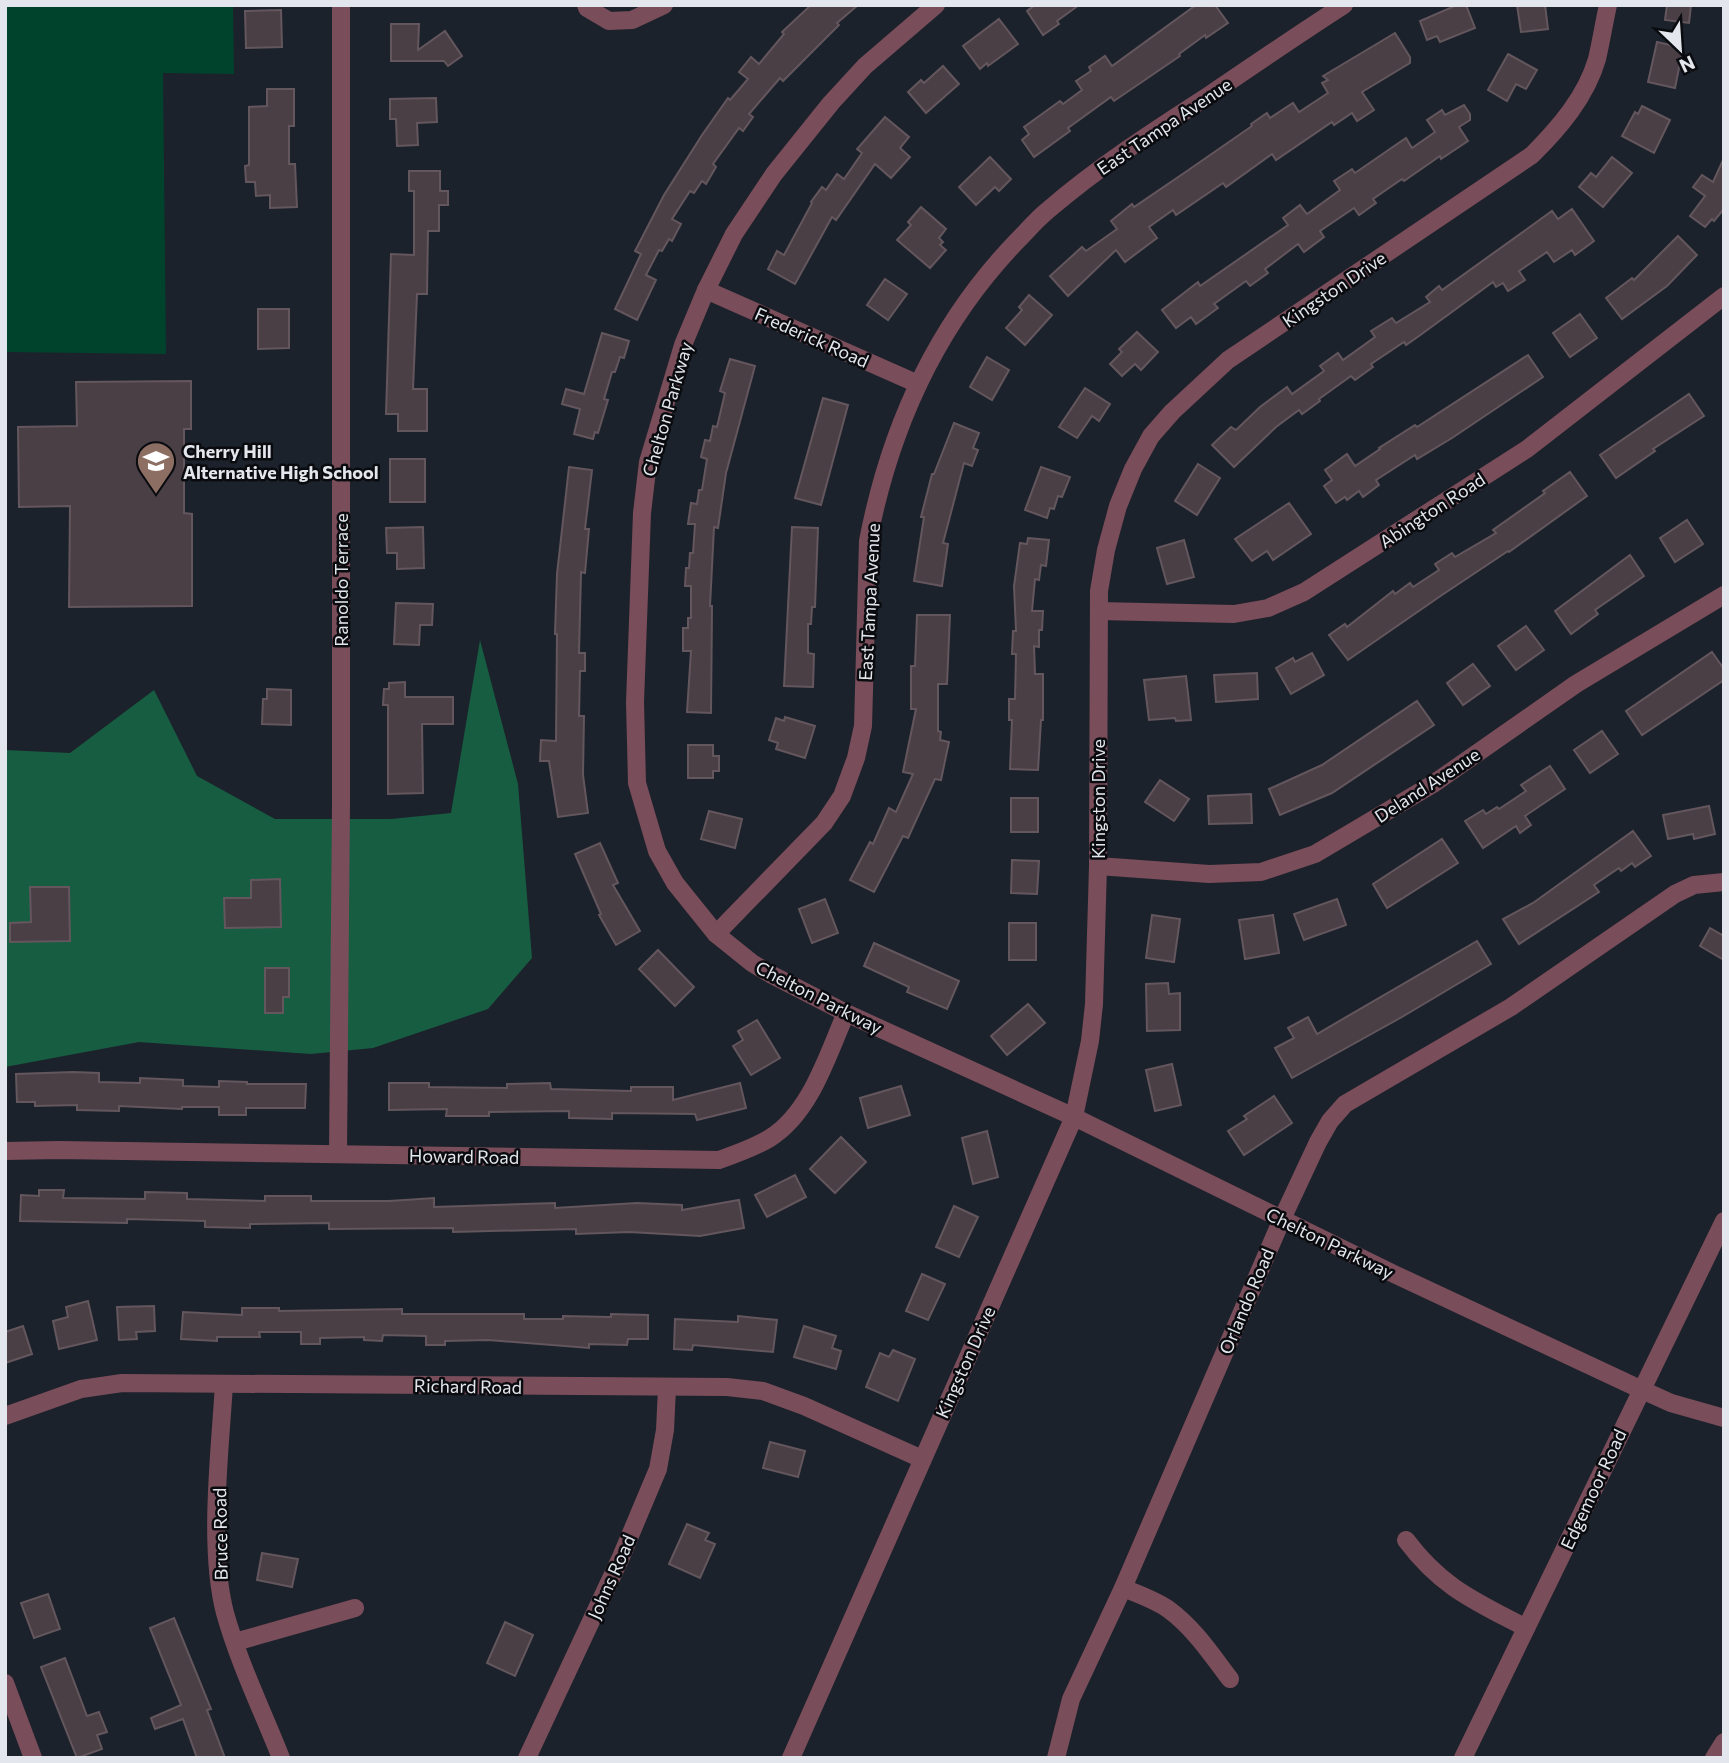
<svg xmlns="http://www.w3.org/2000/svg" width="1729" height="1763" font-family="Commissioner,sans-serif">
  <rect width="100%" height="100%" fill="#1c222b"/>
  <polygon fill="#00432d" points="5,5 233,5 234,74 163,73 166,354 5,352"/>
  <polygon fill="#175d42" points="480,640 518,784 532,958 488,1009 373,1048 311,1054 139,1042 5,1067 5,750 70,753 154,690 197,776 275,819 391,819 451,813"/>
  <g fill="#4b3f46" stroke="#63565d" stroke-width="2">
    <polygon points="811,5 858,5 837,23 839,25 783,81 780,78 749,114 753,117 743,131 739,128 713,164 716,167 706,184 702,181 694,193 690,191 672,219 681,224 672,241 669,239 662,251 659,250 646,275 656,280 637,320 615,309 641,254 635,251 664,195 702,135 728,98 730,100 748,79 739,72 751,57 759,64 784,34 782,32"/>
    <polygon points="1035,5 1079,5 1057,21 1059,24 1043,35 1027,11"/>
    <polygon points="1196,5 1215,5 1228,23 1206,38 1205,35 1179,54 1180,56 1114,101 1111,97 1068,128 1070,131 1034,157 1022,140 1029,134 1024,127 1060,101 1063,104 1082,90 1076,81 1091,71 1089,67 1105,56 1112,66"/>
    <polygon points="1457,5 1466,5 1475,28 1440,42 1437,36 1427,40 1420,21"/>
    <polygon points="1517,5 1545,5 1548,29 1521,32"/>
    <polygon points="1667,5 1691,5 1689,23 1665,20"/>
    <polygon points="281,10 282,47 246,48 245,11"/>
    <polygon points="999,19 1018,44 988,66 987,63 980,69 963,46"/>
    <polygon points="391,24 419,24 418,50 445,31 462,56 448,66 444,61 391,61"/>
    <polygon points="1395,33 1410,57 1410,63 1362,92 1374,110 1357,121 1352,113 1334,125 1332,122 1276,160 1272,154 1226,187 1223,183 1176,215 1173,210 1149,227 1157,238 1125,262 1116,250 1068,296 1050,276 1082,247 1086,251 1117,229 1111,221 1132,204 1134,207 1187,171 1252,126 1251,124 1267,113 1270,118 1293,103 1299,112 1328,93 1322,83 1328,80 1323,76"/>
    <polygon points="1657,42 1683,48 1675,88 1648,82"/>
    <polygon points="1508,54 1537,70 1526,89 1516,84 1507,101 1488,90"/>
    <polygon points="943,66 959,84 926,113 908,92 921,80 924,83"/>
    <polygon points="267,89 294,89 294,126 289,126 289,164 295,164 297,207 270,208 270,195 256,196 255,182 246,182 245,166 249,165 249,107 267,106"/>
    <polygon points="436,98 437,122 417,123 418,145 397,146 396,119 390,119 390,99"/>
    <polygon points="1464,105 1470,114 1470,120 1459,127 1468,141 1441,159 1440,156 1404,181 1402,179 1373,199 1376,203 1359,215 1354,208 1320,231 1324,237 1304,252 1298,244 1265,269 1268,273 1250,286 1246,281 1214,304 1218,308 1196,324 1191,317 1176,328 1162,310 1198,282 1200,286 1288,225 1283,218 1300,205 1307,214 1340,190 1334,181 1352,169 1355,173 1406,138 1412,148 1435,132 1427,120 1442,110 1445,115"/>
    <polygon points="1642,106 1670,120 1654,153 1622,136 1635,112 1638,114"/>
    <polygon points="885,117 909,137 900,148 910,157 891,178 875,164 836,220 832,217 795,284 768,269 777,251 784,255 812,203 811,202 822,187 826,190 837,174 844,179 862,153 857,149"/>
    <polygon points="990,157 1011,179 999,191 995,187 976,205 959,187"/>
    <polygon points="1612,157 1632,173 1603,207 1579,187 1591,173 1596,177"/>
    <polygon points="1724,158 1724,209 1714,221 1712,219 1705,227 1690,216 1705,196 1693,187 1702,175 1713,182"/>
    <polygon points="409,171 440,171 440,191 448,191 448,205 439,205 439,231 428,231 427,294 417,294 413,389 427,389 427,431 398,431 398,414 386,414 391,254 414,255 414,191 409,191"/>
    <polygon points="921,207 946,229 939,238 943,242 940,245 946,250 930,268 897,240 911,225 908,222"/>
    <polygon points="1572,209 1594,241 1575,255 1572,250 1554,262 1547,252 1519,271 1525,280 1508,291 1503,283 1496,287 1493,282 1419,336 1406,345 1404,342 1371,364 1373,367 1355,380 1351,376 1319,399 1320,401 1302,414 1299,410 1276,427 1234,467 1212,445 1231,427 1236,430 1260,407 1287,387 1292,394 1324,371 1320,366 1338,353 1343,360 1375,337 1371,331 1392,318 1396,323 1430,302 1426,297 1439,286 1442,290 1552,211 1558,219"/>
    <polygon points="1678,236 1697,255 1667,286 1622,319 1606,298 1632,278 1634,280"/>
    <polygon points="885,279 907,294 888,320 867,305"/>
    <polygon points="1029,295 1052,315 1025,345 1006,328 1022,310 1019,307"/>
    <polygon points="258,309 289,309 289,348 258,349"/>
    <polygon points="1580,314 1597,338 1570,357 1553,333"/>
    <polygon points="1137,332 1158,352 1141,370 1135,364 1122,376 1110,364 1122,352 1119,349"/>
    <polygon points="602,333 629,341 624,358 620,357 615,372 612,372 604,399 608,400 598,433 595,432 593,439 574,434 580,409 562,404 566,389 584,394"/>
    <polygon points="1528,355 1543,377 1452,438 1417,459 1415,455 1376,480 1379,485 1363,497 1359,491 1347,500 1345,497 1336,503 1324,486 1332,480 1325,470 1347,454 1355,466 1380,449 1379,448 1415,425 1417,427"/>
    <polygon points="987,357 1009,370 992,400 970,387"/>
    <polygon points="730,359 755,366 726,473 718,528 714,527 710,606 712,606 711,713 687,712 691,651 683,651 683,628 688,628 688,618 691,618 691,586 685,586 686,568 689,568 690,553 693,553 695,524 688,524 691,503 697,504 699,490 702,490 707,459 701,457 705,440 710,441 713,426 717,427 725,393 720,391"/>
    <polygon points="191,381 191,429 184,429 184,513 192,514 192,606 69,607 70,506 19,507 18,427 77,426 76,382"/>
    <polygon points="1085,388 1110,404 1099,421 1092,416 1077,438 1059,427"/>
    <polygon points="1689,394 1704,416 1653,449 1655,451 1616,478 1600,455"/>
    <polygon points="823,398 848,405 821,505 795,498"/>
    <polygon points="954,423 979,433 973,448 978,450 972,466 964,463 943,543 948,544 942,586 914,581 924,517 921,517 932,474 934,474"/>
    <rect x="390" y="459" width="35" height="43"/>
    <polygon points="1198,464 1220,478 1197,515 1175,501"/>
    <polygon points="569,467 592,470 585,529 589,529 585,573 581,572 579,653 585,653 585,671 580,671 579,716 584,716 583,775 588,813 558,817 549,761 540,761 541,740 556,741 557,634 555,634 557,574"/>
    <polygon points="1041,467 1070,477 1062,497 1058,496 1054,509 1050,508 1047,518 1025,510"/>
    <polygon points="1570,472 1587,496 1509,552 1508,551 1442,595 1348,660 1329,635 1345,624 1347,627 1393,591 1395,594 1410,583 1413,587 1439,570 1435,564 1452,553 1455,557 1496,533 1493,530 1545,493 1543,491"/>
    <polygon points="1289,503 1311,534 1273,560 1267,551 1252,561 1235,539"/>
    <polygon points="1687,520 1703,544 1675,562 1660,538"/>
    <polygon points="423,527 424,568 397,569 397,553 387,553 386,528"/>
    <polygon points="792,527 818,528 815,607 812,607 811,624 808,624 808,653 814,654 813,687 784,686"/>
    <polygon points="1028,538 1049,540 1046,566 1041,565 1039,580 1035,579 1032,611 1043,611 1042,630 1039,630 1039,647 1034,646 1035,674 1043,674 1043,720 1041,720 1038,770 1010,769 1012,720 1009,720 1009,699 1015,699 1016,654 1012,654 1013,631 1016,631 1014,586 1020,543 1027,544"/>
    <polygon points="1184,540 1194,577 1167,584 1157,548"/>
    <polygon points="1630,555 1644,576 1595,610 1598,614 1571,634 1555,611"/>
    <polygon points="396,603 433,604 432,625 420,625 419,645 394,644"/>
    <polygon points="917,615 950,615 947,684 938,684 938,731 941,732 940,740 949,742 941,780 935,779 908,838 903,836 874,892 850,880 870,842 873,844 889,808 896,812 913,774 903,772 916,709 911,709 911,666 915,666"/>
    <polygon points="1526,626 1544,650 1516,670 1498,646"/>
    <polygon points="1712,652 1724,669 1724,680 1642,735 1626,711"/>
    <polygon points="1312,653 1324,675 1291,694 1276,668 1293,658 1295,662"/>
    <polygon points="1473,664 1490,686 1463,705 1447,683"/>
    <polygon points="1257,673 1258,699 1216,702 1214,675"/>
    <polygon points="1186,676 1191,720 1176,721 1175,718 1149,720 1144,680"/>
    <polygon points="405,682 405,697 453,697 453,724 422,724 423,793 388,794 388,705 383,705 384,689 389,689 389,683"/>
    <polygon points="267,689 291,690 291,725 262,724 263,699 267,699"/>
    <polygon points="1417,701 1434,725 1332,793 1280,815 1269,789 1322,765"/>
    <polygon points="785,717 815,726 805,758 776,749 778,743 769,740 776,718 784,721"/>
    <polygon points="1602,731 1618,754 1590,773 1574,750"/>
    <polygon points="688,745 713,745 713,756 719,756 719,771 713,771 713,778 688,778"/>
    <polygon points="1550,766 1565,789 1525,816 1531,825 1520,833 1516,826 1483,848 1465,821 1483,810 1486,814 1497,807 1499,809 1526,791 1521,785"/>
    <polygon points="1160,780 1189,799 1174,821 1145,802"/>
    <polygon points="1251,794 1252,823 1209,824 1208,796"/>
    <rect x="1011" y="798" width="27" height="34"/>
    <polygon points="1709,806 1715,834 1694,839 1693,834 1668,839 1663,815"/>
    <polygon points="709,811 742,819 735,848 701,839"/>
    <polygon points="1633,831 1651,856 1635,867 1632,863 1621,871 1619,868 1594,885 1599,892 1519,944 1503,919 1533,903"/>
    <polygon points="1442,839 1458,863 1387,908 1373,884"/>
    <polygon points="600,843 618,883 613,885 640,931 616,945 599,915 601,914 575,854"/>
    <polygon points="1012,860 1039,861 1037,894 1011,893"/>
    <polygon points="280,879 281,927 225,928 224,898 251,898 251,880"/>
    <polygon points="30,887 69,887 70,941 10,942 10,923 31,922"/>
    <polygon points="825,899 838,933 812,943 799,909"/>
    <polygon points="1337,899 1346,925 1304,940 1294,914"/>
    <polygon points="1152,915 1180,919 1174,962 1146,958"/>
    <polygon points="1273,915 1279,953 1245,959 1239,920"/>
    <rect x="1009" y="923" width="27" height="37"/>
    <polygon points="1710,928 1724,936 1724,960 1700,946"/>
    <polygon points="1477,941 1491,964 1402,1017 1292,1078 1275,1048 1294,1038 1288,1028 1308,1017 1317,1034"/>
    <polygon points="874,943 959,981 947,1009 907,992 909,987 864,966"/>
    <polygon points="658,950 694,987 675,1006 639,969"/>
    <polygon points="265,968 289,968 289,997 283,997 283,1013 265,1013"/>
    <polygon points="1168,983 1169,994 1180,993 1180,1030 1147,1031 1146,984"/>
    <polygon points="1028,1004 1045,1023 1007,1055 991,1036"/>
    <polygon points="757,1020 780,1058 751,1075 733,1046 743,1040 738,1031"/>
    <polygon points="1172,1064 1181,1105 1155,1111 1146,1070"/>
    <polygon points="73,1072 99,1073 99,1082 140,1083 140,1078 183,1080 183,1086 219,1087 219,1081 247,1082 247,1084 306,1084 305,1108 246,1108 246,1115 219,1115 219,1107 182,1107 182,1109 119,1106 119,1111 77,1110 77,1105 35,1106 35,1102 17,1102 16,1074"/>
    <polygon points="389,1083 429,1083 429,1087 507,1088 507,1084 550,1083 551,1089 631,1091 631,1087 673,1087 673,1100 740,1083 746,1108 697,1120 695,1114 612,1113 612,1119 569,1118 569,1111 489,1112 489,1116 446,1116 447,1109 389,1110"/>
    <polygon points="901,1086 910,1115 868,1128 860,1098"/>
    <polygon points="1274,1096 1292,1123 1244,1155 1228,1131 1247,1119 1244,1116"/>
    <polygon points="987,1131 998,1177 973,1184 962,1138"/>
    <polygon points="841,1137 866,1162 835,1193 810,1169"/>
    <polygon points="795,1175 806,1197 767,1217 755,1195"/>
    <polygon points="39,1190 64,1190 63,1198 145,1199 145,1192 187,1193 187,1199 265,1201 265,1196 311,1196 311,1201 389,1201 434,1198 434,1207 555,1203 555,1208 637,1203 682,1205 682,1210 739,1200 744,1228 700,1236 629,1232 576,1234 576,1229 453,1232 453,1228 329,1229 329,1223 250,1224 250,1228 205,1227 205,1221 127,1219 127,1223 20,1221 21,1195 39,1196"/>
    <polygon points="954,1206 978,1217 959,1257 936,1247"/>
    <polygon points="922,1274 945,1284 928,1320 906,1311"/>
    <polygon points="88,1301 97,1340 59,1349 53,1321 68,1317 66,1307"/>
    <polygon points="154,1306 155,1331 136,1332 137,1339 119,1340 117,1307"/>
    <polygon points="242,1308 279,1308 279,1311 402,1309 402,1314 524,1314 524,1319 563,1319 563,1316 611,1317 611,1314 648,1315 648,1339 628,1339 627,1345 589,1344 589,1348 488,1340 445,1341 445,1345 426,1345 426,1336 383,1335 382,1341 364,1340 364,1337 320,1338 320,1344 301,1344 301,1332 259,1332 260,1337 217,1337 217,1341 181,1339 183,1312 242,1315"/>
    <polygon points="738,1316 777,1320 773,1352 693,1345 692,1350 674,1349 675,1319 738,1322"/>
    <polygon points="23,1326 32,1354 5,1363 5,1332"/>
    <polygon points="804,1326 836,1336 832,1348 841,1351 836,1369 794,1357"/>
    <polygon points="893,1350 915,1359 898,1401 866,1387 880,1353 889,1357"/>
    <polygon points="770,1442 805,1451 798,1477 763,1468"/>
    <polygon points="687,1524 709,1533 705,1540 715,1544 700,1578 669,1564"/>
    <polygon points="262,1553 298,1559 292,1587 257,1580"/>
    <polygon points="48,1594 60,1629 34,1638 21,1603"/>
    <polygon points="174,1618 211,1709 207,1710 225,1758 197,1758 183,1719 155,1729 151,1718 181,1705 150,1628"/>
    <polygon points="505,1622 533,1635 515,1676 487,1663"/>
    <polygon points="65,1658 87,1716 99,1712 107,1732 97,1735 102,1749 77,1758 41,1667"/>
  </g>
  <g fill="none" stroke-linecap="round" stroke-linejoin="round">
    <g stroke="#7a4d5a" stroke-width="18">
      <polyline points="586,5 587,8 609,21 632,20 664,5"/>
      <polyline points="936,5 865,66 831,103 774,174 734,234 706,290 683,345 648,462 642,513 635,702 637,783 657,851 675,883 716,934 752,963 772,975 846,1013 1074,1117 1396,1275 1640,1389 1671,1403 1724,1418"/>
      <polyline points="706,290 918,384"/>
      <polyline points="1099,611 1234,614 1268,608 1304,592 1527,449 1724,296"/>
      <polyline points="1098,866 1209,874 1261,872 1315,854 1433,784 1576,684 1724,595"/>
      <path d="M716,934L824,823L842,796L856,758L863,726L868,541C890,427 936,325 1017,241C1027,231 1036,220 1047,211C1098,167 1155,130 1211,94C1255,64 1299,34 1344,5"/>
      <path d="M5,1151L59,1150L719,1160C736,1154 754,1148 770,1138C811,1112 827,1056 846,1013"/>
      <polyline points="338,1154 341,803 341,5"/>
      <path d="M224,1384C220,1452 208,1548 225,1613C239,1663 262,1710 281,1758"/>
      <polyline points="5,1416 81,1389 122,1383 727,1387 763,1391 804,1406 922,1459"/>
      <path d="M1406,1540C1442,1588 1475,1601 1526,1628"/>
      <path d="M1123,1588C1138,1594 1155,1600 1168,1609C1194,1628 1211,1654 1230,1679"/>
      <polyline points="235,1642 355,1608"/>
      <polyline points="5,1683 33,1758"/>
      <polyline points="527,1758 621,1557 658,1469 665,1430 667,1388"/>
      <path d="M791,1758L1074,1117L1090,1041L1094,1004L1098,866L1099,591L1106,550L1118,506L1133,469L1151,436L1172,412L1228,360L1532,155C1559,128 1586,97 1597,59C1601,42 1604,23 1608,5"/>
      <polyline points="1056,1758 1071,1699 1123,1588 1282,1219 1318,1142 1330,1121 1345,1104 1511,1007 1675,894 1694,885 1724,882"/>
      <polyline points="1463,1758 1724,1221"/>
      <polyline points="1714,1758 1724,1742"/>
    </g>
  </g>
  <defs>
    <g id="school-pin" transform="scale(2.0125)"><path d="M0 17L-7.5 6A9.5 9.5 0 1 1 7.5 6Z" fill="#8d6e63" stroke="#090b0f"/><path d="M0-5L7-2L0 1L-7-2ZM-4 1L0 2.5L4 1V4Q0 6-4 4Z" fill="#fff"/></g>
  </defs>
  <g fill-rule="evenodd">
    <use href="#school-pin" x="156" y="461"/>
  </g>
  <g text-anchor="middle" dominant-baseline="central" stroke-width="5" stroke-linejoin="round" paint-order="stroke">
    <g font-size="18" fill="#e3e7ed" stroke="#090b0f">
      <text transform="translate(1164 126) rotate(-34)">East Tampa Avenue</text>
      <text transform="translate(1334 289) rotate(-34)">Kingston Drive</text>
      <text transform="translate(812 337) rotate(24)">Frederick Road</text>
      <text transform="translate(667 409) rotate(-74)">Chelton Parkway</text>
      <text transform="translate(1432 510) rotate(-33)">Abington Road</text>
      <text transform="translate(341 580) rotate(-90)">Ranoldo Terrace</text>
      <text transform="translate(869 602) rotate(-87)">East Tampa Avenue</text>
      <text transform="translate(1427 785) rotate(-33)">Deland Avenue</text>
      <text transform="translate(1098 799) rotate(-90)">Kingston Drive</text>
      <text transform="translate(819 997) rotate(27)">Chelton Parkway</text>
      <text transform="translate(464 1156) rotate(1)">Howard Road</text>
      <text transform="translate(1330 1243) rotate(26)">Chelton Parkway</text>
      <text transform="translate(1246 1301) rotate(-67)">Orlando Road</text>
      <text transform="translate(965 1362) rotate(-66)">Kingston Drive</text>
      <text transform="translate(468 1386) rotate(1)">Richard Road</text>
      <text transform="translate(1593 1489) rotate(-65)">Edgemoor Road</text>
      <text transform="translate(220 1534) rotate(-91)">Bruce Road</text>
      <text transform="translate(611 1577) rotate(-66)">Johns Road</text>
    </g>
    <g font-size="18" font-weight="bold" fill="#e3e7ed" stroke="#090b0f" text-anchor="start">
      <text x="183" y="451">Cherry Hill<tspan x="183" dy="21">Alternative High School</tspan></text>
    </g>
  </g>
  <rect width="1729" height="1763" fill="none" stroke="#e3e7ed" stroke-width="14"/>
  <g transform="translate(1680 49) rotate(155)" stroke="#090b0f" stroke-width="5" paint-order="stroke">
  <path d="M0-5L12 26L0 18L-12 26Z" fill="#e3e7ed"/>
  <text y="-10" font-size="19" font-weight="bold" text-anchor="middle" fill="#e3e7ed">N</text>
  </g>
</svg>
